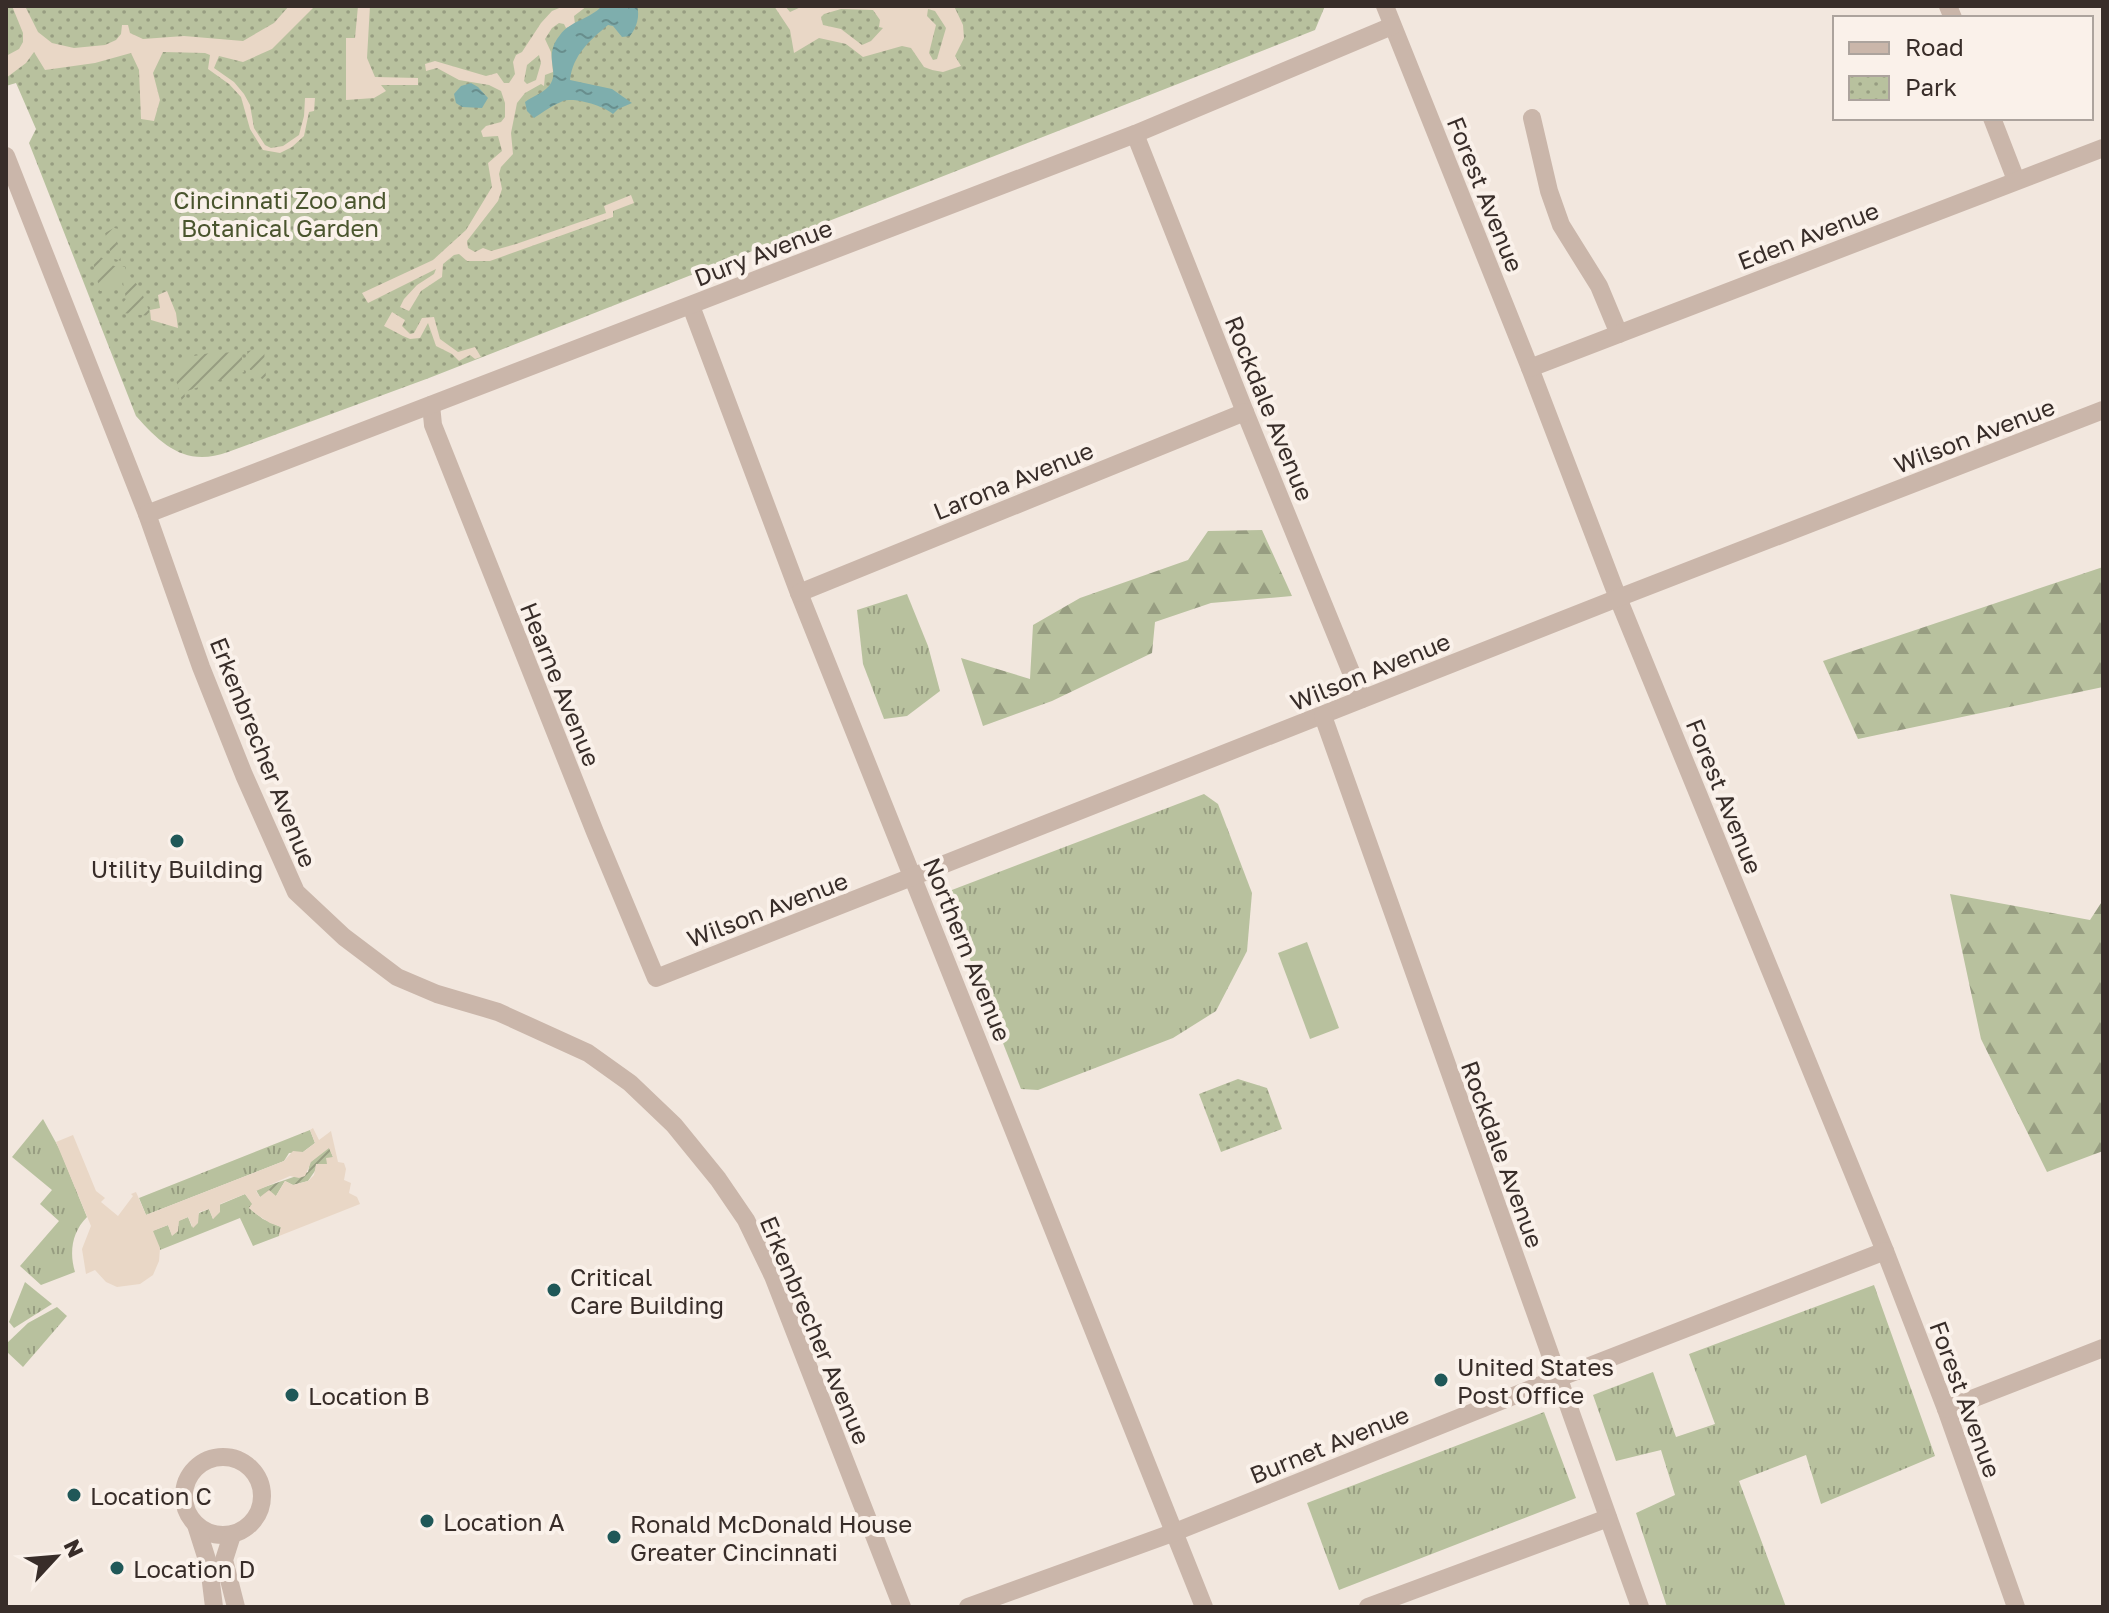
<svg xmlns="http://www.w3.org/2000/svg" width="2109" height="1613" font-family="'Golos Text',sans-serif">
  <defs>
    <pattern id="grass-tufts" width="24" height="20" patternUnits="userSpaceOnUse" patternTransform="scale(2)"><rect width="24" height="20" fill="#b8c19e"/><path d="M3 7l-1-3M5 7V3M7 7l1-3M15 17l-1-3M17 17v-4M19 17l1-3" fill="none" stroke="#979d81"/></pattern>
    <pattern id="forest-firs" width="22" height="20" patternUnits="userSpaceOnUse" patternTransform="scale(2)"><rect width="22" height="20" fill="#b8c19e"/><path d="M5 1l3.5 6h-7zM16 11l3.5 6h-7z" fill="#979d81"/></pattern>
    <pattern id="park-dots" width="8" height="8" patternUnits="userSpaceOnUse" patternTransform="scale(2)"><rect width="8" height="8" fill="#b8c19e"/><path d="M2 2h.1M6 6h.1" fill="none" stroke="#979d81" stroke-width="1.8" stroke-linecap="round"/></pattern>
    <pattern id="garden-furrows" width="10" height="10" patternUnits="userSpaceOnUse" patternTransform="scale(2)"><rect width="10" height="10" fill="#b8c19e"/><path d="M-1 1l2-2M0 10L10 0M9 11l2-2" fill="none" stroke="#979d81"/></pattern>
    <pattern id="water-ripples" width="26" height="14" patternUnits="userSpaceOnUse" patternTransform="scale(2)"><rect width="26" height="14" fill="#7eaead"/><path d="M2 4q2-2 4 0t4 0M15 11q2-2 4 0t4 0" fill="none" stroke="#688e8d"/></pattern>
  </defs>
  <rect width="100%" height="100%" fill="#f2e7de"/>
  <g fill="url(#grass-tufts)">
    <polygon points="907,594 928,646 940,691 907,716 884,719 863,664 857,610"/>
    <polygon points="1204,794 1218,804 1252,893 1247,951 1216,1011 1173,1038 1038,1090 1021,1089 944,893"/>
    <path d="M43,1119L60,1150L87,1217C72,1232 69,1252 75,1272L41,1285L20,1266L59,1221L40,1204L52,1190L12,1157Z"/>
    <polygon points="310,1130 315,1143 303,1152 289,1153 284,1161 146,1215 139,1198"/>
    <polygon points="245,1194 253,1204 249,1208 263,1219 281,1227 279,1236 253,1246 240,1218 160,1250 152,1231 168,1225 172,1235 178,1231 178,1221 188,1217 192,1227 199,1213 209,1209 213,1219 219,1205"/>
    <polygon points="25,1282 52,1304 14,1328 9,1322"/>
    <polygon points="1874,1285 1935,1456 1821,1504 1806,1455 1739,1481 1786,1607 1667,1607 1636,1513 1675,1495 1661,1450 1616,1461 1593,1395 1653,1372 1676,1437 1715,1424 1689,1354"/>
    <polygon points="57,1307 67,1316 23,1367 6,1351 6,1344 28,1323"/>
    <polygon points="1544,1412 1576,1498 1339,1590 1307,1503"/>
  </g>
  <g fill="url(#forest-firs)">
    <polygon points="1262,530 1292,596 1211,603 1155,622 1152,653 1052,701 983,726 961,658 1030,679 1033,625 1080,598 1188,560 1208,531"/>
    <polygon points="2103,567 2103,687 1858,739 1823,661"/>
    <polygon points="1950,894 2090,920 2103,900 2103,1151 2047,1172 1981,1039"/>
  </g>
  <g fill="url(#park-dots)">
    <path d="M6,6H1325L1315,30L429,378L228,452C186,467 163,446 136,416L29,143L36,129L16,83L6,86Z"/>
    <polygon points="1238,1079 1267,1088 1282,1129 1221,1152 1199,1094"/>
  </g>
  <g fill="url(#garden-furrows)">
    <polygon points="114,228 119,229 117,242 121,261 112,258 105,233"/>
    <path d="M99,256L114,266L125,267L126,271C118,275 114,285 106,291H100L93,262Z"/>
    <polygon points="129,275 140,288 151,316 123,313 122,304 126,299 123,282"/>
    <polygon points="264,349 266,379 262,379 253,370 250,370 247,351"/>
    <path d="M241,352L244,372L184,392L187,407L184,408L174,373C182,349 220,354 241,352Z"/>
    <polygon points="329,1147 333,1157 327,1164 317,1168 308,1181 293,1185 285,1181 276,1196 260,1197 256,1190 308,1172 310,1162"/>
  </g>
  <polygon fill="#b8c19e" points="1307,942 1339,1028 1310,1039 1278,953"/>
  <g fill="#e9d7c6" fill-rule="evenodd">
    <polygon points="12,6 25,6 38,32 52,43 74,48 105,45 116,40 121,34 122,25 128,25 130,33 143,39 184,36 243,41 274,23 289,6 315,6 272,49 243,62 219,56 214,68 234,82 244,94 250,105 254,128 265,145 271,148 283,146 299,135 304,116 305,98 315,98 314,111 309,112 304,136 292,147 280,153 263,150 250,129 241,97 229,84 208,69 210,55 205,53 163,52 153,73 160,100 154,121 141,119 139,70 131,53 95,63 45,70 34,52 26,63 6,78 6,56 19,49 23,42 23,33"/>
    <polygon points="358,6 370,6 367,58 375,77 418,78 418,85 381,85 386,91 374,98 346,100 346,38 355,38"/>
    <path d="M564,6H587L574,16L575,24L566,28L564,24L559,23L552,28L545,39L551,52L553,72L545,75L544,86L541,84L525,93L517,103L511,133L513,154L501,167L499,174L502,189L498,201L467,241L468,248L475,252L483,248L491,251L516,244L606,213L604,206L631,195L634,203L613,211V217L490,261H467L459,254L454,255L443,264L442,277L421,291L409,311L400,307L404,299L417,285L434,274L436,269L368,303L362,293L433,260L466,230L492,187L488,163L502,151L498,136L483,137L481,131L486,126L501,122L505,117V103L501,91L489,85L459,80L437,68L426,71L425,64L435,61L486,76L497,73L504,83H509L515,74L513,62L516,55L522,52L541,23L552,11ZM539,55L541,63L536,80L527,84L524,81L527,65Z"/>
    <path d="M774,6H785L790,12L803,6H954L963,25L964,38L955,56L961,66L943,72L932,70L924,67L911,48L902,46L863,57L846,44L819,38L794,53L790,30ZM841,9L873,10L880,20L879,27L883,28L871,41L862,45L841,29L823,25L821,17L824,14ZM928,9L935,11L946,28L937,59L933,60L929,53L936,25L927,16Z"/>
    <polygon points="167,291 176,313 178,328 151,320 150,310 160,308 158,295"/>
    <polygon points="392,312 405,320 402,326 410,334 414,333 422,318 434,317 440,339 458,352 475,347 481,357 475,359 470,355 459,361 452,354 436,346 428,323 420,338 410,339 403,336 384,326"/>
    <path d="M313,1128L319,1140L331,1131L338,1162L344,1163L346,1169L344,1180L351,1183L349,1193L357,1197L360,1204L279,1236L281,1227L270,1223L256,1214L249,1208L252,1204L245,1194L220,1204V1212L213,1219L209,1209L199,1212L198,1223L193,1228L188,1217L179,1221L178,1231L172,1236L168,1225L153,1231L160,1248L159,1261L153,1275L140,1284L117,1287L106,1282L95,1270L86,1274L82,1249L91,1226L56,1142L73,1135L96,1191L105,1198L101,1202L118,1216L133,1196L131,1194L136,1192L146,1215L284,1161L293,1151L303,1152L315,1143L310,1130ZM329,1148L333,1157L326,1158L327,1164H316L314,1175L308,1181L293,1185L285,1181L276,1196L269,1190L260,1197L256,1191L290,1176L299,1178L305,1176L311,1162Z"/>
  </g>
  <g fill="url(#water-ripples)">
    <path d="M602,6H637C640,16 637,27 630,36L622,37L613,26L608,25C589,41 573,55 570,80L612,89L632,103L618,109L613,114C604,106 575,97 563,101C553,105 543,112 534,118L527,111L525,102C533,96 546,92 551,83C559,70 543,56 560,35C570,21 590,19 602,6Z"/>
    <polygon points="471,83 478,87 488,98 482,108 462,107 456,103 454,94 461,86"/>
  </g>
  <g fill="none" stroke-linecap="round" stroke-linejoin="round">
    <g stroke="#cab6aa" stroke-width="18">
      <polyline points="1385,6 1530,368 1618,598 1885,1251 1946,1409 2016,1607"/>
      <polyline points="1948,6 1953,18"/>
      <polyline points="1532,118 1549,191 1561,225 1599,286 1619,334"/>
      <polyline points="1992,118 2016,180"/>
      <polyline points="1135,134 1245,412 1362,699"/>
      <polyline points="6,156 147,514 201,667 244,775 296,892 344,937 397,977 437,994 498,1012 588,1053 630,1083 674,1125 718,1179 746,1220 773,1276 902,1607"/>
      <polyline points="691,306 799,593 1204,1607"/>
      <polyline points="1530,368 2103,148"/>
      <polyline points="431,405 433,425 595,832 656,978 1618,598 2103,410"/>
      <polyline points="147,514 1135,134 1392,26"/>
      <polyline points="799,593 1245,412"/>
      <polyline points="1323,716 1640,1607"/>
      <polyline points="1946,1409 2103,1348"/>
      <circle cx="223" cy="1496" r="39"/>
      <polyline points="196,1525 209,1566 214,1607"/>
      <polyline points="232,1535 224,1560 236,1607"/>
      <polyline points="968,1607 1175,1532 1538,1386 1885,1251"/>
      <polyline points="1368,1607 1608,1518"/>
    </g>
  </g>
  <g fill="#205858" stroke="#faf1ea" stroke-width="3">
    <circle cx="177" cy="841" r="8"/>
    <circle cx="554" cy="1290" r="8"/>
    <circle cx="1441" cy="1380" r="8"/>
    <circle cx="292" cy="1395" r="8"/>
    <circle cx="74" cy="1495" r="8"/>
    <circle cx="427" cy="1521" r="8"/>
    <circle cx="614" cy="1537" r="8"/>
    <circle cx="117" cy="1568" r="8"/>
  </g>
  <g text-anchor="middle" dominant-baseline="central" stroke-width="8" stroke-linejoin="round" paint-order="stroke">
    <g font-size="24" fill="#382d29" stroke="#faf1ea">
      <text transform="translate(1486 194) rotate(68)">Forest Avenue</text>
      <text transform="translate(1808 235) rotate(-21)">Eden Avenue</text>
      <text transform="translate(763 252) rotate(-21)">Dury Avenue</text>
      <text transform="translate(1270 408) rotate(68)">Rockdale Avenue</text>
      <text transform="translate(1974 435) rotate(-21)">Wilson Avenue</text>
      <text transform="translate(1013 480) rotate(-22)">Larona Avenue</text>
      <text transform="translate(1370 671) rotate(-22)">Wilson Avenue</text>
      <text transform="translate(561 684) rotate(68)">Hearne Avenue</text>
      <text transform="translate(264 752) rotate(68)">Erkenbrecher Avenue</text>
      <text transform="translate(1725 796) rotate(68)">Forest Avenue</text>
      <text transform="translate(767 909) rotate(-21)">Wilson Avenue</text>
      <text transform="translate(968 949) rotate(68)">Northern Avenue</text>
      <text transform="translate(1503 1154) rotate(70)">Rockdale Avenue</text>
      <text transform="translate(816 1330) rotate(67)">Erkenbrecher Avenue</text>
      <text transform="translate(1966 1399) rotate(70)">Forest Avenue</text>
      <text transform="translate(1329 1444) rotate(-22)">Burnet Avenue</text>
    </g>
    <g font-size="24" fill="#4a552e" stroke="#faf1ea">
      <text x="280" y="199">Cincinnati Zoo and<tspan x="280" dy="28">Botanical Garden</tspan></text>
    </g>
    <g font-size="24" fill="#382d29" stroke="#faf1ea" text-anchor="start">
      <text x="177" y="868" text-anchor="middle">Utility Building</text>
      <text x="570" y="1276">Critical<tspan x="570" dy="28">Care Building</tspan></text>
      <text x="1457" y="1366">United States<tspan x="1457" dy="28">Post Office</tspan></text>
      <text x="308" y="1395">Location B</text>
      <text x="90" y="1495">Location C</text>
      <text x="443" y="1521">Location A</text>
      <text x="630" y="1523">Ronald McDonald House<tspan x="630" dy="28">Greater Cincinnati</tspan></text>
      <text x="133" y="1568">Location D</text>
    </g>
  </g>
  <rect width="2109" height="1613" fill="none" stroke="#382d29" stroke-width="16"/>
  <rect x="1833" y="16" width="260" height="104" fill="#faf1ea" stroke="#aca39d" stroke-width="2"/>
  <rect x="1849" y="42" width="40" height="12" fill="#cab6aa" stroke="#aca39d" stroke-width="2"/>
  <text x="1905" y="56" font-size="24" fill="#382d29">Road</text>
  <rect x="1849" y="76" width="40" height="24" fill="url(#park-dots)" stroke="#aca39d" stroke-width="2"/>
  <text x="1905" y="96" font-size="24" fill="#382d29">Park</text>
  <g transform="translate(56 1557) rotate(64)" stroke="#faf1ea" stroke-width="6" paint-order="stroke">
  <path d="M0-6L14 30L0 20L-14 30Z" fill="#382d29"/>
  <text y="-12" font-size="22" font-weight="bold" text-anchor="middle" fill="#382d29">N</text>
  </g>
</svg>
